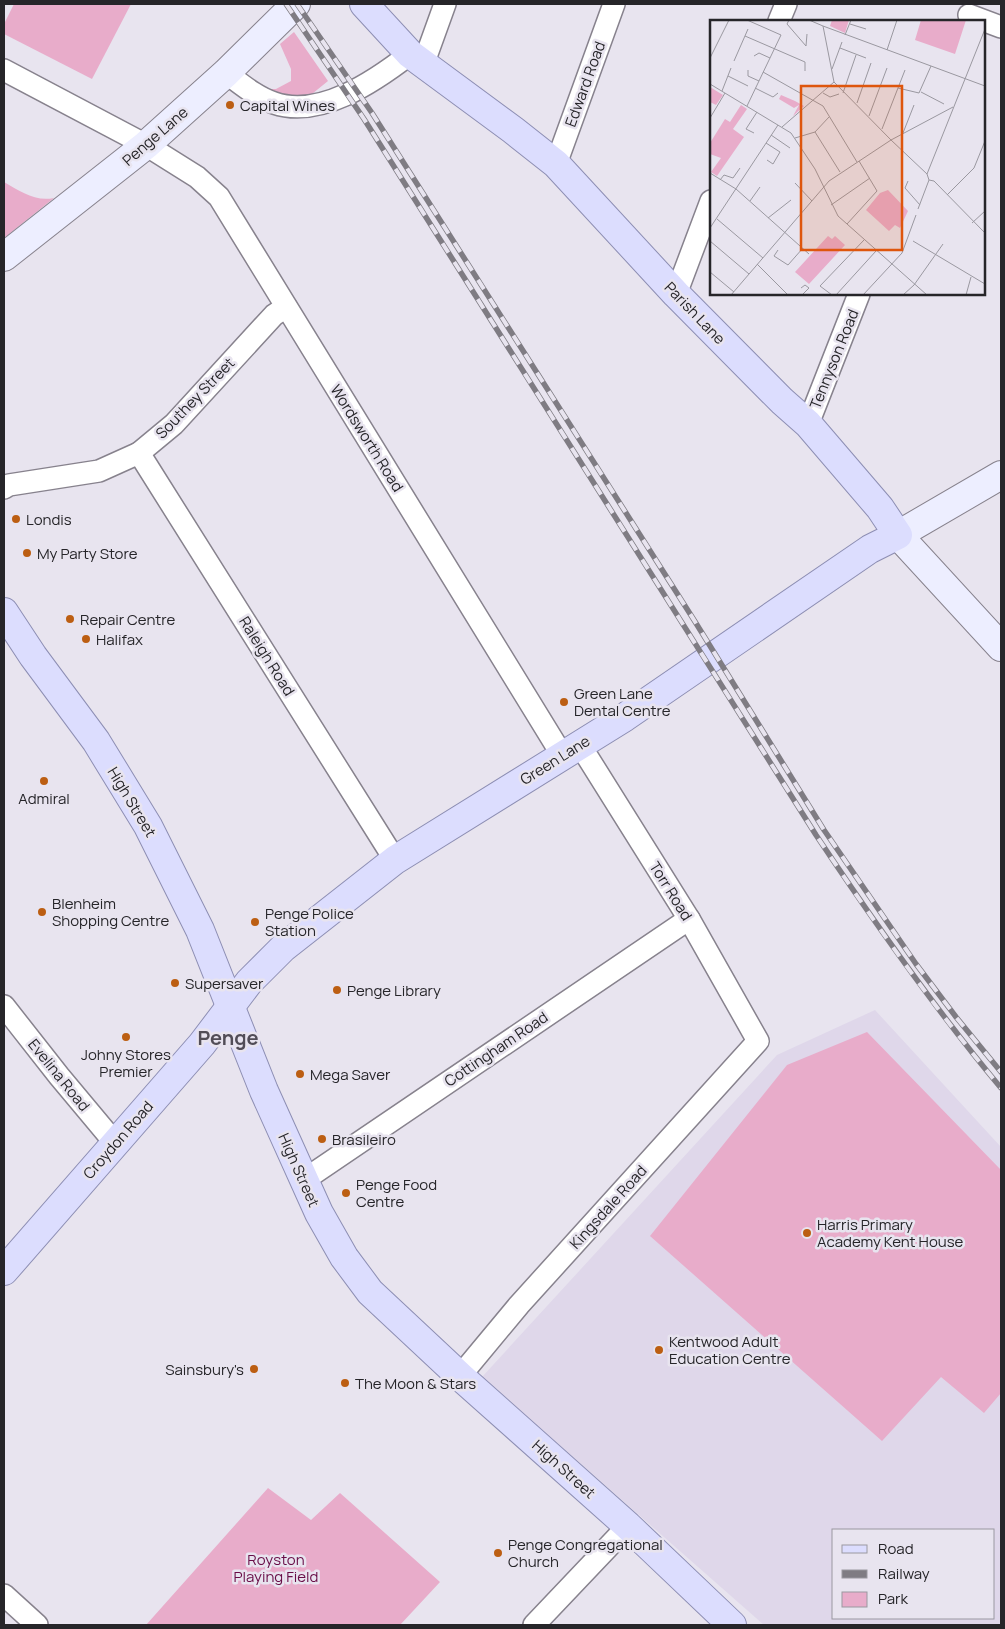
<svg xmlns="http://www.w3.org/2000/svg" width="1005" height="1629" font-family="Manrope,sans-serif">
  <rect width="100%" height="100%" fill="#e8e4ef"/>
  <path fill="#dfd7ea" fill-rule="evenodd" d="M875,1010L1001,1147V1625H764L482,1377L777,1055ZM834,1530H994V1618H834Z"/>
  <g fill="#e8acca">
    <polygon points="14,4 131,4 92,79 4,34 4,24"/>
    <polygon points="294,32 328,81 307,98 269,96 269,89 276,89 291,81 291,69 280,44"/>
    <path d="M4,182C20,191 35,202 54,198L4,238Z"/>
    <polygon points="867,1032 1001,1170 1001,1393 984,1413 941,1377 882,1441 650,1236 787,1065"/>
    <polygon points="268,1488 311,1520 340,1493 440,1582 400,1625 146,1625"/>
  </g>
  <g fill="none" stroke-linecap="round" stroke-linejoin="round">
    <g stroke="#87828d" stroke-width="24">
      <g id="street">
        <polyline points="969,15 1001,27"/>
        <polyline points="779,21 786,4"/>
        <polyline points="423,65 445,4"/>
        <polyline points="4,70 146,145 197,177 219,197 562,755"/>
        <path d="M226,73C241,84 256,97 274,103C320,119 375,81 410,54"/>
        <polyline points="556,164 614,4"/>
        <polyline points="676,294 711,201"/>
        <polyline points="808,424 859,294"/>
        <polyline points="139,453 395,860"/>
        <polyline points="4,488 9,485 99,471 139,453 174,424 274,315 286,307"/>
        <polyline points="4,1006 59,1076 115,1143"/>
        <polyline points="304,1180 689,919"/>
        <polyline points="460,1376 519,1305 758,1041 689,919 580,745"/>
        <polyline points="4,1595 37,1625"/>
        <polyline points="534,1625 628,1526"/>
      </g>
    </g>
    <g stroke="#87828d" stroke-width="30">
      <g id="secondary">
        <polyline points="4,257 146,145 226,73 296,4"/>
        <polyline points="1001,475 898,535 1001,647"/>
      </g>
    </g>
    <g stroke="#8d8eb3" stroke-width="30">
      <g id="primary">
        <polyline points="4,612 33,656 96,741 148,826 200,930 264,1091 319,1213 344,1257 370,1292 463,1379 628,1526 732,1625"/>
        <polyline points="4,1271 202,1044 249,982 283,948 395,860 625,717 870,549 898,535 880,508 808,424 782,401 676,294 556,164 513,130 410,54 364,4"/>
      </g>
    </g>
    <use href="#street" stroke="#fff" stroke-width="21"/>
    <use href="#secondary" stroke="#edeeff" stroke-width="28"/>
    <use href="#primary" stroke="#dcddfe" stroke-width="28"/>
    <g stroke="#7f7c83" stroke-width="5.5">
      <g id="rail">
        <path d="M286,4L364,119L816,835C874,922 934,1008 1001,1088"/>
        <polyline points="297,4 372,113 694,620 824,830 916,964 956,1017 1001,1072"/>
      </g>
    </g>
    <use href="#rail" stroke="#e8e4ef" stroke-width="4" stroke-dasharray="11" stroke-linecap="butt"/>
  </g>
  <g fill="#bc5e12" stroke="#e8e4ef" stroke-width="2">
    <circle cx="230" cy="105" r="5"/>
    <circle cx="16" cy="519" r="5"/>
    <circle cx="27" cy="553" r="5"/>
    <circle cx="70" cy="619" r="5"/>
    <circle cx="86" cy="639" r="5"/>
    <circle cx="564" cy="702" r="5"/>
    <circle cx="44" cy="781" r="5"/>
    <circle cx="42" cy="912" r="5"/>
    <circle cx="255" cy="922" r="5"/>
    <circle cx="175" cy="983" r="5"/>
    <circle cx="337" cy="990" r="5"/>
    <circle cx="126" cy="1037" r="5"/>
    <circle cx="300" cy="1074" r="5"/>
    <circle cx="322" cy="1139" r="5"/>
    <circle cx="346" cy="1193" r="5"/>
    <circle cx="807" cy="1233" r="5"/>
    <circle cx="659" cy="1350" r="5"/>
    <circle cx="254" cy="1369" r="5"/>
    <circle cx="345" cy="1383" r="5"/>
    <circle cx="498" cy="1553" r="5"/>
  </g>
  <g text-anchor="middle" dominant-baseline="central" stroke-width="5" stroke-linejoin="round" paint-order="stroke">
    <g font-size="15" fill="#262529" stroke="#e8e4ef">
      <text transform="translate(585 84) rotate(-70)">Edward Road</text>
      <text transform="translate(155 136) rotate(-41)">Penge Lane</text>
      <text transform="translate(695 313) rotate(46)">Parish Lane</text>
      <text transform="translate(834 359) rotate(-68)">Tennyson Road</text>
      <text transform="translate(195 398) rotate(-46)">Southey Street</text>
      <text transform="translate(367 438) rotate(58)">Wordsworth Road</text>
      <text transform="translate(267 656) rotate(58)">Raleigh Road</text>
      <text transform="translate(555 760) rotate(-32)">Green Lane</text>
      <text transform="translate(132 802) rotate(59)">High Street</text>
      <text transform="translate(671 891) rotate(58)">Torr Road</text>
      <text transform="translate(496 1049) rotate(-34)">Cottingham Road</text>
      <text transform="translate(59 1075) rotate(51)">Evelina Road</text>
      <text transform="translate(118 1140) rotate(-49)">Croydon Road</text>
      <text transform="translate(299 1170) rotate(66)">High Street</text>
      <text transform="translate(608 1207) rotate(-48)">Kingsdale Road</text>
      <text transform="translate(564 1469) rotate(42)">High Street</text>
    </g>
    <g font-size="15" fill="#262529" stroke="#e8e4ef" text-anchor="start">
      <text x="240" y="105">Capital Wines</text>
      <text x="26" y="519">Londis</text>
      <text x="37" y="553">My Party Store</text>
      <text x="80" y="619">Repair Centre</text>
      <text x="96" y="639">Halifax</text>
      <text x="574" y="693">Green Lane<tspan x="574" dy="17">Dental Centre</tspan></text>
      <text x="44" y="798" text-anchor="middle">Admiral</text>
      <text x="52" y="903">Blenheim<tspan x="52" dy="17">Shopping Centre</tspan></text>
      <text x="265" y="913">Penge Police<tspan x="265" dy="17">Station</tspan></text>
      <text x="185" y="983">Supersaver</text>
      <text x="347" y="990">Penge Library</text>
      <text x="126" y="1054" text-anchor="middle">Johny Stores<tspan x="126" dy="17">Premier</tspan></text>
      <text x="310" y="1074">Mega Saver</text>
      <text x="332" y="1139">Brasileiro</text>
      <text x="356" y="1184">Penge Food<tspan x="356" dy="17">Centre</tspan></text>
      <text x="817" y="1224">Harris Primary<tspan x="817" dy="17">Academy Kent House</tspan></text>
      <text x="669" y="1341">Kentwood Adult<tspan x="669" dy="17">Education Centre</tspan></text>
      <text x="244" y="1369" text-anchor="end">Sainsbury's</text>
      <text x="355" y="1383">The Moon &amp; Stars</text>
      <text x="508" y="1544">Penge Congregational<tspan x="508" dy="17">Church</tspan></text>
    </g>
    <g font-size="15" fill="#680d47" stroke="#e8e4ef">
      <text x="276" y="1559">Royston<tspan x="276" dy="17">Playing Field</tspan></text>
    </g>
    <g font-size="20" font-weight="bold" fill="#514d57" stroke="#e8e4ef">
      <text x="228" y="1037">Penge</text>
    </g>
  </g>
  <g transform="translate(710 20)">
    <rect width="275" height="275" fill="#e8e4ef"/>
    <path d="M122,0H139L135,13L120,6ZM211,0H256L245,34L205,20ZM0,67L13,75L6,85L0,82ZM71,75L85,81L94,86L83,96L89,85L84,88L69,79ZM31,85L37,89L23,109L34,117L7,156L1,152L11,138L0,134V123L15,99L20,102ZM178,170L198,191L190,208L185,205L179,211L156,190L170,173ZM118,216L122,219L125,216L135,225L99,264L85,252Z" fill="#e8acca"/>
    <path fill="none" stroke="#9a98a0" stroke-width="1" d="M37,0L71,15L37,86M79,0L77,4L96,26L97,14M140,4L156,9M113,6L275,66M135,15L141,0M35,16L95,42V51M130,28L156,38M177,30L187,0M44,36L49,33L60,38M0,38L19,0M24,41L38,9M122,49L132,22M38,50V56L49,61M53,52L113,86L147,142M18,56L38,66M0,64L81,113L105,149L128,196L217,275M45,68L63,77L68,73M188,68L209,73L221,46M12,71L21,48M211,72L234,84M113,73L120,77L129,74M133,73L146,35M147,83L161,43M159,96L177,48M0,98L15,73M72,107L124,62M172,109L195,50M105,112L130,152M44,113L36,109L47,92M193,113L204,85M61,115L80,128M85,118L105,112L119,97M56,123L70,132L63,144L57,140M0,153L26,169L99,234M217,154L275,9M217,154L181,120L243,87M217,154L219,160L224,161L275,213M10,160L14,155L23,158L30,148M198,161L195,168L210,185M85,163L102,181M237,175L264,148L275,121M40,181L50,167M121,185L160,158M208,189L219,160M58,198L81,180M7,199L53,238M262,203L275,191M137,204L167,171L149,141M0,208L68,105M0,221L39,254M203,221L275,264M68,230L64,236L78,245L93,228M47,244L78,275M0,252L24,272M91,268L95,265L99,268L92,275M21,275L119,161L181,120L124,62L113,6L99,0M122,275L110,266L154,220M126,275L166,231M153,275L192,233L206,195M193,275L204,265L233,224M256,275L261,257"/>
    <path fill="#de560d" fill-opacity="0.15" stroke="#de560d" stroke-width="2.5" d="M91,66H192V230H91Z"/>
    <rect width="275" height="275" fill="none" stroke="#262529" stroke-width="2.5"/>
  </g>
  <rect width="1005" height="1629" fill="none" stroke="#262529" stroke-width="10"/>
  <rect x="832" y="1529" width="162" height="90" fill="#e8e4ef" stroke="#9a98a0"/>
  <rect x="842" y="1545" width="25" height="8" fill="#dcddfe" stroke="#9a98a0"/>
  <text x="878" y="1554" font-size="15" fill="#262529">Road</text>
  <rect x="842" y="1570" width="25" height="8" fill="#7f7c83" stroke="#9a98a0"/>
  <text x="878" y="1579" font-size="15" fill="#262529">Railway</text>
  <rect x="842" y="1592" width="25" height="15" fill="#e8acca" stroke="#9a98a0"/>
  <text x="878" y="1604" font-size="15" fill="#262529">Park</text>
</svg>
